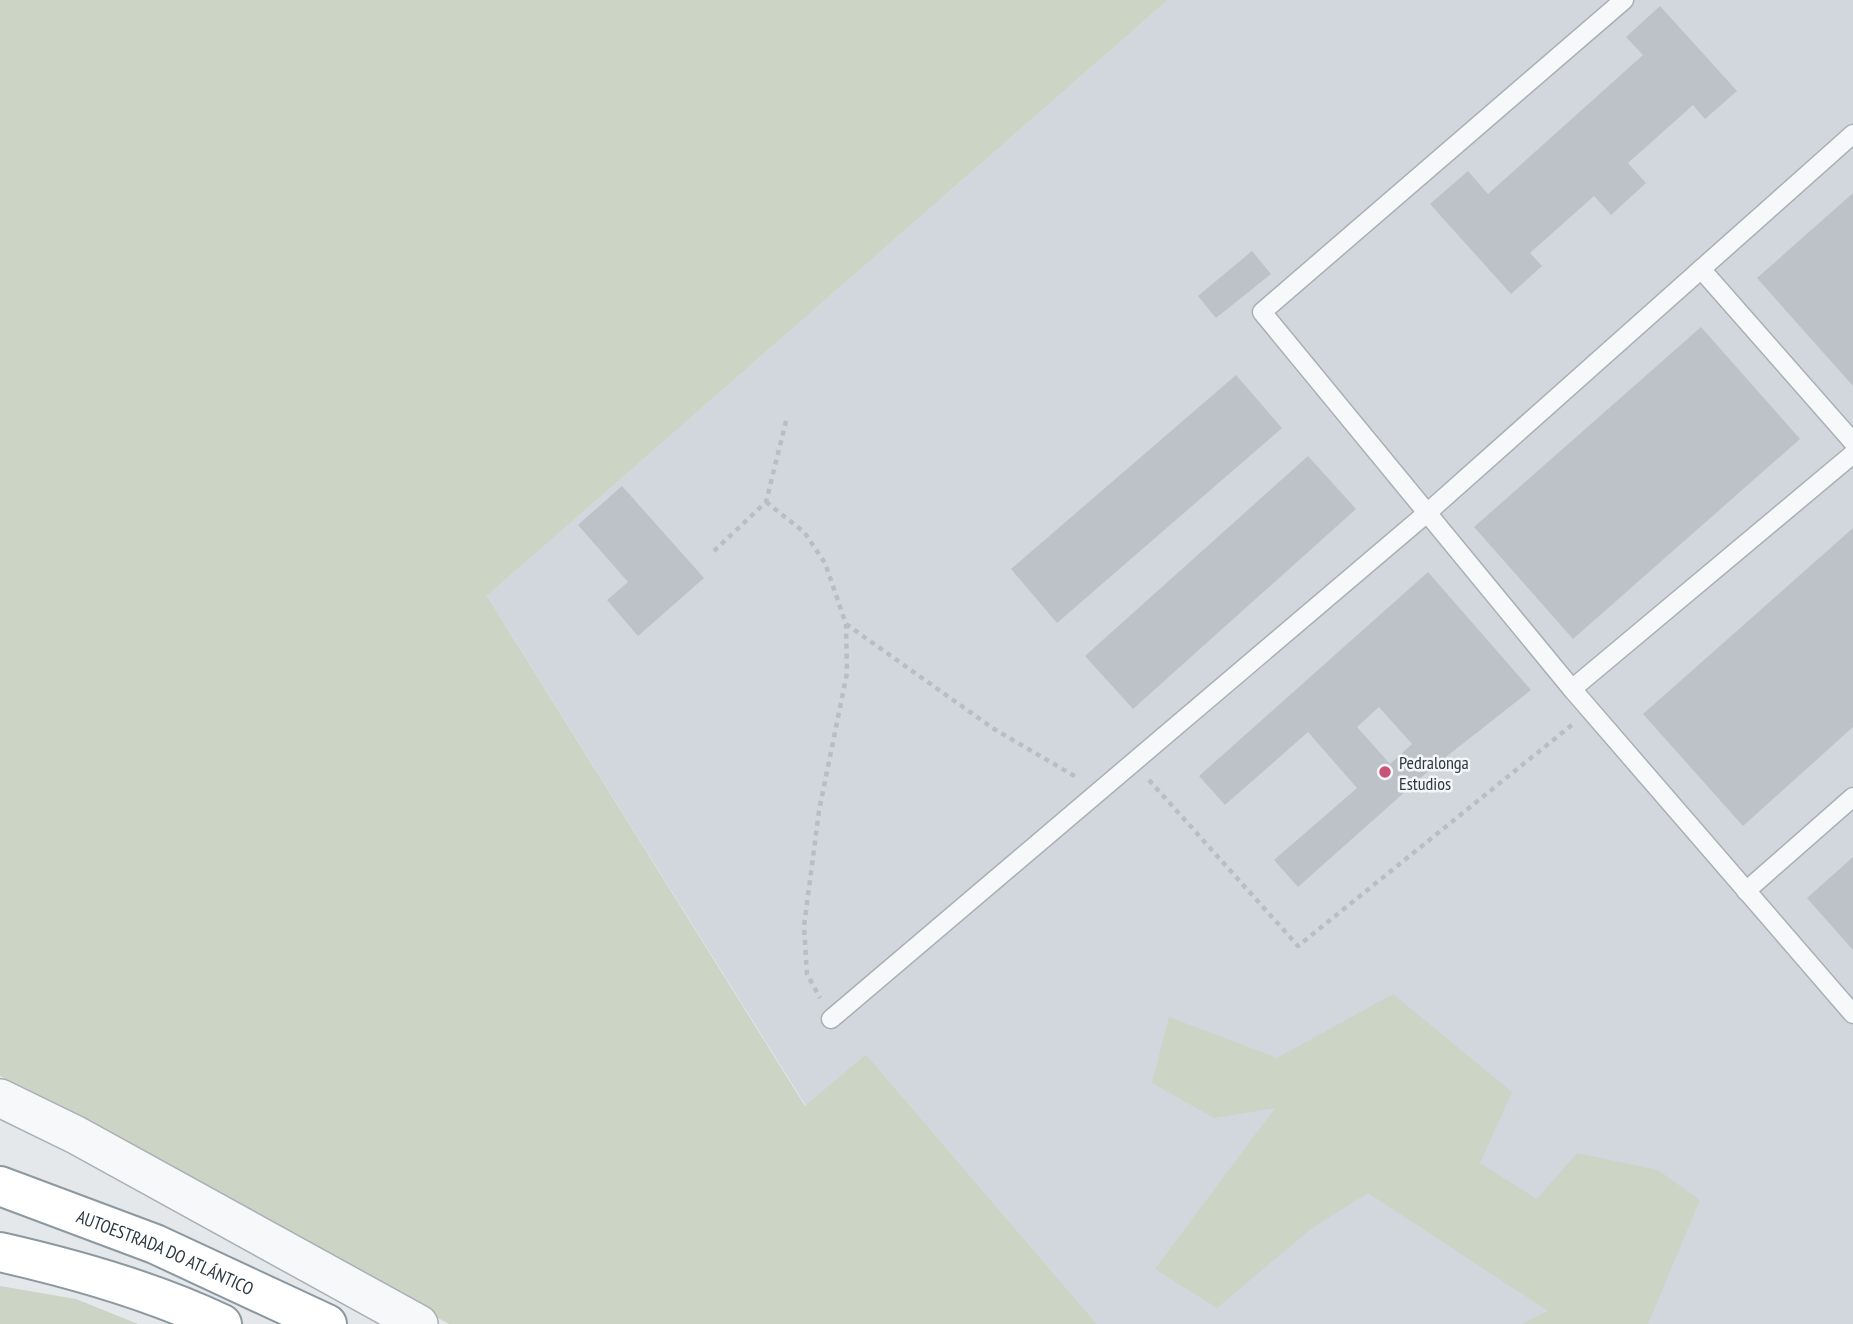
<svg xmlns="http://www.w3.org/2000/svg" width="1853" height="1324" font-family="'PT Sans Narrow',sans-serif">
  <rect width="100%" height="100%" fill="#e4e8eb"/>
  <polygon fill="#d2d7dd" points="1168,0 1853,0 1853,1324 1097,1324 866,1054 806,1106 487,596"/>
  <g fill="#ccd4c6">
    <polygon points="0,0 1168,0 487,596 805,1106 866,1054 1097,1324 449,1324 0,1076"/>
    <polygon points="1393,994 1512,1092 1480,1163 1537,1199 1577,1153 1658,1170 1700,1200 1648,1324 1521,1324 1548,1311 1368,1193 1312,1228 1217,1308 1155,1269 1275,1108 1214,1118 1152,1083 1169,1017 1277,1058"/>
    <polygon points="0,1286 76,1299 138,1324 0,1324"/>
  </g>
  <g fill="#bcc2c7" fill-rule="evenodd">
    <polygon points="1660,6 1737,91 1705,119 1693,105 1628,163 1646,183 1611,215 1594,196 1530,253 1542,266 1511,294 1430,204 1468,171 1488,194 1643,55 1626,37"/>
    <polygon points="1853,193 1853,386 1757,278"/>
    <polygon points="1252,251 1271,274 1216,318 1198,296"/>
    <polygon points="1701,327 1800,439 1573,639 1474,527"/>
    <polygon points="1236,375 1282,428 1057,623 1011,569"/>
    <polygon points="1308,456 1356,509 1133,709 1085,656"/>
    <polygon points="622,486 704,578 638,636 607,600 628,582 578,525"/>
    <polygon points="1853,528 1853,727 1743,826 1643,714"/>
    <path d="M1428,572L1531,690L1433,767L1298,887L1274,860L1357,788L1308,732L1225,805L1199,776ZM1379,707L1412,744L1390,764L1357,727Z"/>
    <polygon points="1853,857 1853,950 1807,898"/>
  </g>
  <g fill="none" stroke-linecap="round" stroke-linejoin="round">
    <g stroke="#a9b0b5" stroke-width="21">
      <g id="lane">
        <polyline points="1624,0 1262,312 1572,689 1853,1014"/>
        <polyline points="1701,269 1853,442"/>
        <polyline points="1572,689 1853,454"/>
        <polyline points="1746,891 1853,797"/>
        <polyline points="831,1019 1427,513 1853,134"/>
      </g>
    </g>
    <g stroke="#a9b0b5" stroke-width="40">
      <polyline id="street" points="0,1098 76,1135 419,1324"/>
    </g>
    <g stroke="#8c98a0" stroke-width="42">
      <g id="highway">
        <path id="s1" d="M0,1186L155,1244L327,1324"/>
        <path d="M0,1252C75,1269 153,1291 222,1324"/>
      </g>
    </g>
    <g stroke="#babec2" stroke-width="4.5" stroke-dasharray="5 5" stroke-linecap="butt">
      <polyline points="766,502 804,532 825,563 846,624 847,673 819,811 804,926 807,974 820,998"/>
      <polyline points="714,551 766,502 787,417"/>
      <polyline points="846,624 994,729 1078,778"/>
      <polyline points="1149,780 1298,946 1573,724"/>
    </g>
    <use href="#lane" stroke="#f7f8f9" stroke-width="18"/>
    <use href="#street" stroke="#f7f8f9" stroke-width="37"/>
    <use href="#highway" stroke="#fff" stroke-width="38"/>
  </g>
  <circle fill="#c55478" stroke="#f4f6f8" stroke-width="2.5" cx="1385" cy="772" r="7"/>
  <g text-anchor="middle" dominant-baseline="central" stroke-width="5" stroke-linejoin="round" paint-order="stroke">
    <g font-size="18" fill="#2d3842" stroke="#f4f6f8" text-anchor="start">
      <text x="1399" y="762">Pedralonga<tspan x="1399" dy="21">Estudios</tspan></text>
    </g>
    <g font-size="18" fill="#2d3842" stroke="#f4f6f8">
      <text stroke="none"><textPath href="#s1" startOffset="178">AUTOESTRADA DO ATLÁNTICO</textPath></text>
    </g>
  </g>
</svg>
